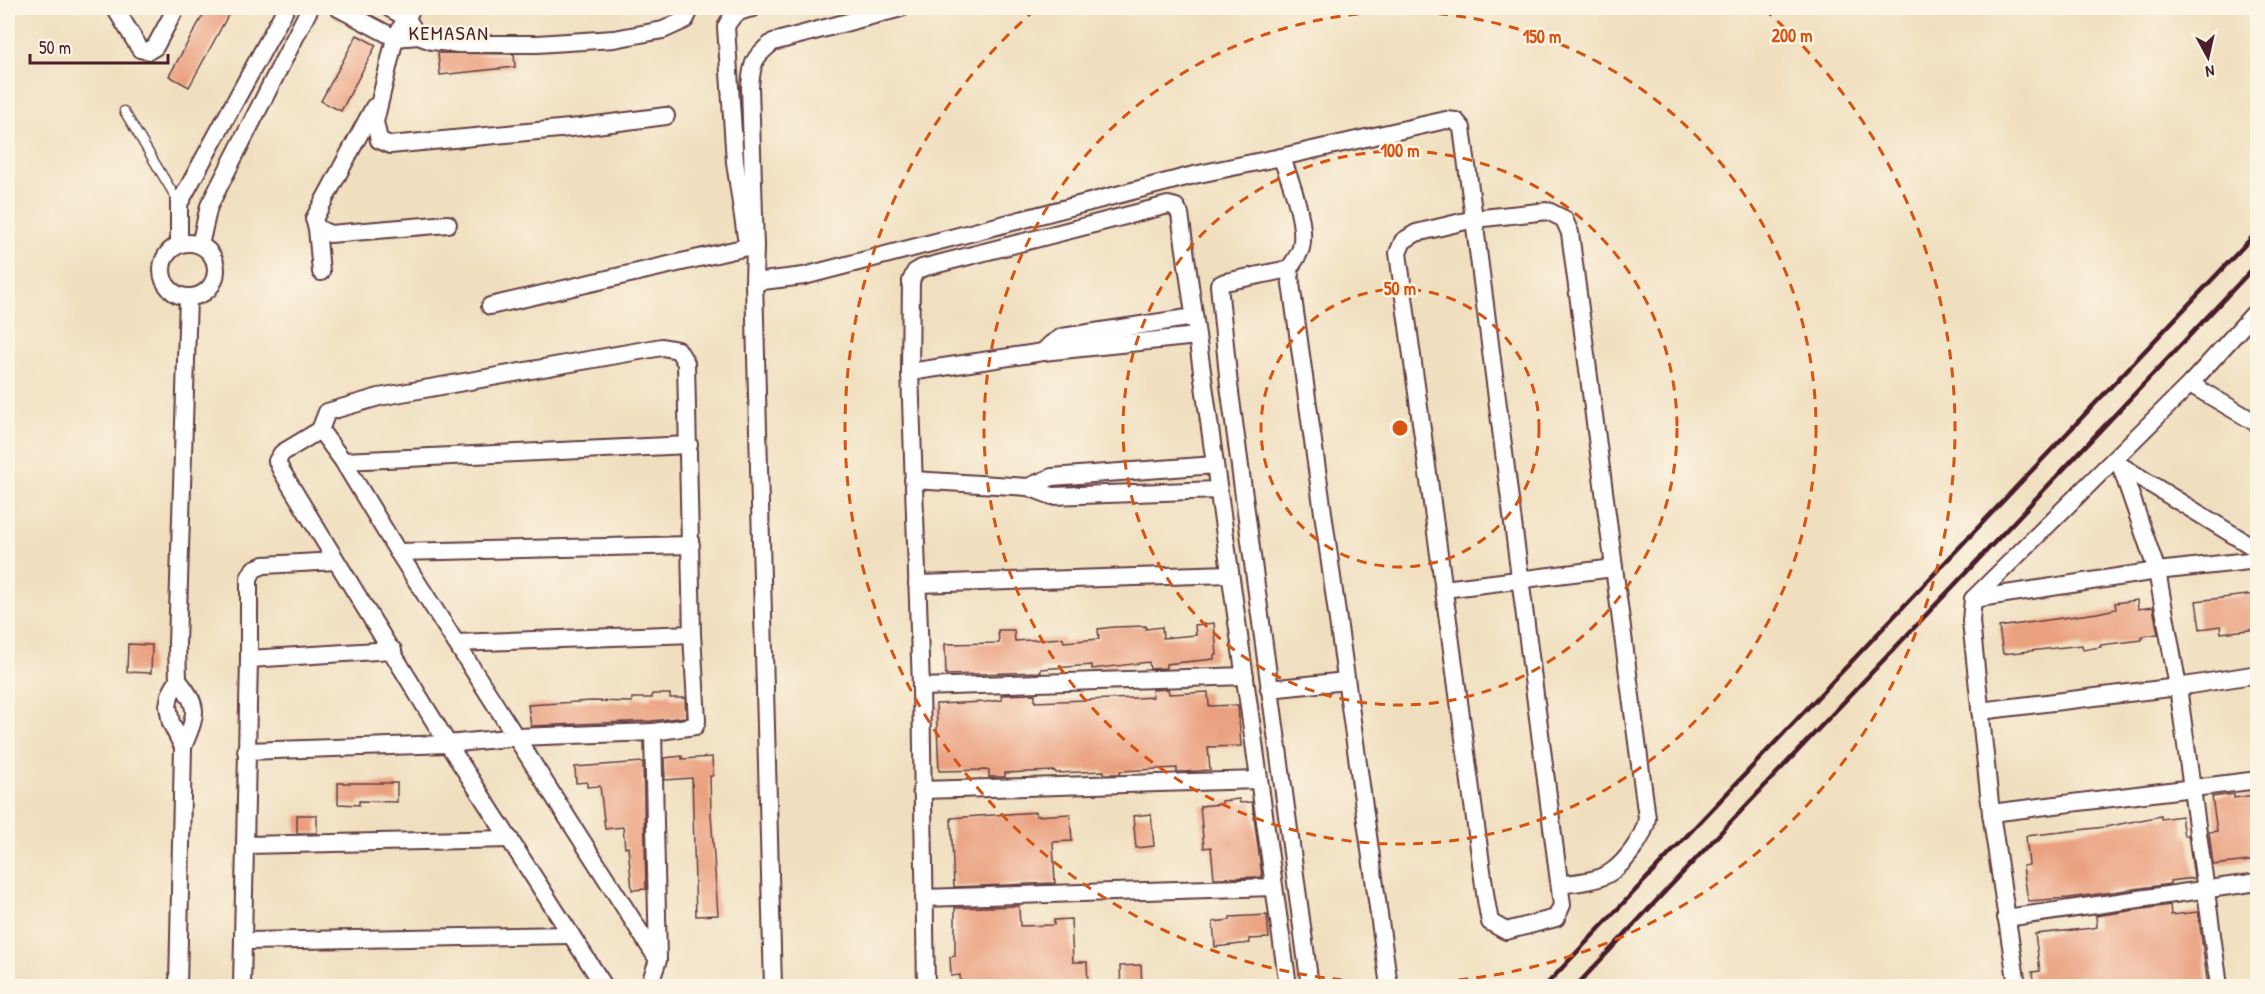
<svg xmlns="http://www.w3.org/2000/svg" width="2265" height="994" font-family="'Patrick Hand',sans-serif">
  <rect width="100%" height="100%" fill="#fcf5e5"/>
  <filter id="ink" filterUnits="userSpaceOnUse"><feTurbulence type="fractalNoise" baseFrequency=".0167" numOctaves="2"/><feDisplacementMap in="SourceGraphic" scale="12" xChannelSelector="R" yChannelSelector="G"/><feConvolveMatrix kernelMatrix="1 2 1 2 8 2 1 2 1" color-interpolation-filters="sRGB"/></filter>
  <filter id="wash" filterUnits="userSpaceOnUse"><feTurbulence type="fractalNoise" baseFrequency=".008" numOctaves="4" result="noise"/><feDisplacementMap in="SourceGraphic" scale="24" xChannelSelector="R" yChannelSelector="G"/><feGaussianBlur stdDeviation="1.35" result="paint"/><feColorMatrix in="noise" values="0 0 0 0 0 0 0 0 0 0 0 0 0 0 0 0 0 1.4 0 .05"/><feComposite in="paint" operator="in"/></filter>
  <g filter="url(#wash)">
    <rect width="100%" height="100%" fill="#f0dfbf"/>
    <g id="blocks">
      <g fill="#ea9f7e">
        <polygon points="207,8 232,8 189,87 169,76"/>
        <polygon points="357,35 376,45 341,111 321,101"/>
        <polygon points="438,53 514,54 515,67 440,75"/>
        <polygon points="2256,594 2258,629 2221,633 2220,626 2200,629 2196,601"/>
        <polygon points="2137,600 2138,609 2153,607 2158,634 2142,636 2142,640 2100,645 2101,647 2083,650 2082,645 2003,654 1999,627 2097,613 2116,609 2115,603"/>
        <polygon points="1214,623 1217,655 1214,655 1214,659 1166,664 1166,668 1150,669 1149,662 1092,669 1092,665 1041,669 1041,672 946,675 945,644 999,643 998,630 1014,630 1015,641 1063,638 1064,642 1099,639 1098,629 1114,627 1146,626 1146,629 1162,627 1163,638 1196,635 1195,625"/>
        <polygon points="128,644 152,645 151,673 127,672"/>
        <polygon points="1168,689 1169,694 1208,692 1209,706 1238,705 1241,746 1208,747 1210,770 1185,772 1177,772 1177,768 1120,771 1120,774 1104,774 1104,771 1056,773 1055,771 1005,773 1005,777 989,777 989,770 939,771 936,704 986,702 1002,700 1001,695 1035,694 1035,702 1136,698 1153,697 1152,690"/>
        <polygon points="652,694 670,694 670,698 685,698 686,717 651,721 531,726 528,705 592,701 632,702 632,698 652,698"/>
        <polygon points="682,756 682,759 712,757 713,776 710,776 711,814 718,915 696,916 692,778 665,780 664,758"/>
        <polygon points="643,762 646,889 632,890 628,847 625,848 623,827 605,829 600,786 587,787 587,782 576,783 575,767"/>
        <polygon points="338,783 397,783 397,802 359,801 359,805 338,804"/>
        <polygon points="2234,794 2234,798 2254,795 2255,798 2258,798 2258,860 2213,865 2209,832 2217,831 2212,797"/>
        <polygon points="1239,799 1240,803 1252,802 1262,877 1214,878 1211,847 1204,848 1200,806 1222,804 1222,801"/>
        <polygon points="1036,812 1036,816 1070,814 1072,841 1053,842 1055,883 954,887 951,818"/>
        <polygon points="1151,814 1154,846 1136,848 1133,816"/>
        <rect x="297" y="815" width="20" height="18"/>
        <polygon points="2161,816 2161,819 2181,816 2184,836 2188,835 2194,878 2170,881 2170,884 2069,898 2028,901 2023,866 2029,865 2026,836 2105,827"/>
        <polygon points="2170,905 2171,915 2198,912 2208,987 2034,987 2032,972 2040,971 2035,934 2093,928 2097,927 2096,916"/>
        <polygon points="1019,906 1020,926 1054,925 1054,920 1071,919 1073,962 1087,962 1088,987 961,987 960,975 951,976 950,957 955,956 955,908"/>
        <polygon points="1267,915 1269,938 1249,939 1250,943 1215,947 1213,922 1230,920 1230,917"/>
        <polygon points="1141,965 1142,987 1121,987 1120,966"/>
      </g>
    </g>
  </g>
  <g filter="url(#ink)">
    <use href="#blocks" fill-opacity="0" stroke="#633c41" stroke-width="1.5"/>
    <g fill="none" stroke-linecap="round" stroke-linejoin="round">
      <g stroke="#633c41" stroke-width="11">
        <polyline id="lane" points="124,111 179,203"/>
      </g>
      <g stroke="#633c41" stroke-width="20">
        <g id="street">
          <polyline points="115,8 140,49 148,51 155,47 176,8"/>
          <polyline points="338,8 395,38 418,36 432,41 459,44 537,44 614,39 663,30 685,20 691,8"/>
          <polyline points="389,8 407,18 412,27"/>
          <polyline points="412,8 395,38 375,122 379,140 390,145 580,127 666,116"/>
          <path d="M901,8L773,42C753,58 752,62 750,87L755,247L754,282L804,276L1194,175L1281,157C1290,178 1307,225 1301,248C1299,255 1293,263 1289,269L1389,986"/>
          <path d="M1281,157L1446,120L1456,121L1462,128L1474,219L1562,905L1556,918L1506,931L1490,922L1486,900L1398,253L1403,241L1416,233L1474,219L1548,211L1564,219L1570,233L1647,818C1645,836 1626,862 1611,872C1596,882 1577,882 1560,885"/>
          <polyline points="317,228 330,234 448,224"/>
          <path d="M746,237L735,162L726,27C731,15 740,10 753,8"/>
          <circle cx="189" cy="270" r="27"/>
          <polyline points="179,244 179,204 286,8"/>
          <polyline points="200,245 209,206 310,8"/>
          <polyline points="1289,269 1225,282 1219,285 1229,385 1310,986"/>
          <polyline points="321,272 317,228 314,219 374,107"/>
          <polyline points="754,282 773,986"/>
          <polyline points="490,306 747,247"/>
          <polyline points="1043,352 1051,344 1062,337 1194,317"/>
          <polyline points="910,372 1043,352 1197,336"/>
          <polyline points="2190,384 2258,424"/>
          <polyline points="320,430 282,453 277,461 281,470 448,744 604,986"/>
          <polyline points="343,461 689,445"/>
          <polyline points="2118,464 2258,550"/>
          <polyline points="2121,467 2157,571 2178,687 2219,986"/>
          <polyline points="913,480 1028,487 1052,496 1218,490"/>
          <polyline points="1028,487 1052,477 1215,465"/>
          <polyline points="398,552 691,545"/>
          <polyline points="917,584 1230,574"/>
          <polyline points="1444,589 1614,568"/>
          <polyline points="1973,599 2157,571 2258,560"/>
          <polyline points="456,643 692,634"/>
          <polyline points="249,659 393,650"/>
          <path d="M178,680C201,708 196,715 183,747L178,986"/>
          <polyline points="921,687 1245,676"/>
          <polyline points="1269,689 1346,681"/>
          <polyline points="1980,711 2178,687 2258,674"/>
          <polyline points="183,747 171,723 168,706 170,695 178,680 177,644 188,297"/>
          <polyline points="246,751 448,744 517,737 653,732"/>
          <polyline points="921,790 1259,780"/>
          <polyline points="1991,813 2258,780"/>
          <polyline points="246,845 510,839"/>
          <polyline points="924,898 1274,887"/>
          <polyline points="2006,918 2258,882"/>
          <polyline points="243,941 571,935"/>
          <polyline points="242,986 249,659 249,578 254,569 264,565 336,561"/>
          <polyline points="649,986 658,960 398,552 343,461 320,430 327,412 379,397 662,347 678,350 686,363 692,634 697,721 695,726 653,732 658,960"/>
          <polyline points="926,986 921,687 910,372 911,281 915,272 922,268 1168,205 1176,207 1180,214 1288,986"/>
          <polyline points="2017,986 1991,813 1971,621 1973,599 2190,384 2258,309"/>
        </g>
      </g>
      <use href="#lane" stroke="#fff" stroke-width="8"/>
      <use href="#street" stroke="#fff" stroke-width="16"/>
      <g stroke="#4a1f2b" stroke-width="4.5">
        <polyline points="1545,986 2258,231"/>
        <polyline points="1576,986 2258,263"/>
      </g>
    </g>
  </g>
  <g fill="none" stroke="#d8530f" stroke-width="3" stroke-dasharray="10 8">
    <circle cx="1400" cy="428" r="139"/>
    <circle cx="1400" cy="428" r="277"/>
    <circle cx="1400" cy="428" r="416"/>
    <path d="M1764 9A555 555 0 1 1 1036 9"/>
  </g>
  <g text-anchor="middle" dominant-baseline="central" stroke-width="5" stroke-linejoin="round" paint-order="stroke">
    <g font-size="20" letter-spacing="1.5" fill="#4a1f2b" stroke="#fcf5e5">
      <text x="449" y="32">KEMASAN</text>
    </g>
  </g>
  <circle cx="1400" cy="428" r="9" fill="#d8530f" stroke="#fcf5e5" stroke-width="3"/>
  <g font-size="18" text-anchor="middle" font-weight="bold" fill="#d8530f" stroke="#fcf5e5" stroke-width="5" stroke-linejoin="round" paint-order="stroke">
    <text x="1792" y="42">200 m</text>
    <text x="1542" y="43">150 m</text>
    <text x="1400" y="157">100 m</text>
    <text x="1400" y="295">50 m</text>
  </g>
  <rect width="2265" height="994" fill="none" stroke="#fcf5e5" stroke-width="30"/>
  <g transform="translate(2208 57) rotate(172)" stroke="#fcf5e5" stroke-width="4.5" paint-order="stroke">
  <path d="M0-4.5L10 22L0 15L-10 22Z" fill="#4a1f2b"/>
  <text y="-9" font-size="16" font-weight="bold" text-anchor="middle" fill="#4a1f2b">N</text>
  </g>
  <path d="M30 54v9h138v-9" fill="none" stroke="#4a1f2b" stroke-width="3"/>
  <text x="39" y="54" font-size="18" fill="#4a1f2b" stroke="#fcf5e5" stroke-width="4.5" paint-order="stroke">50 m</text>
</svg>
